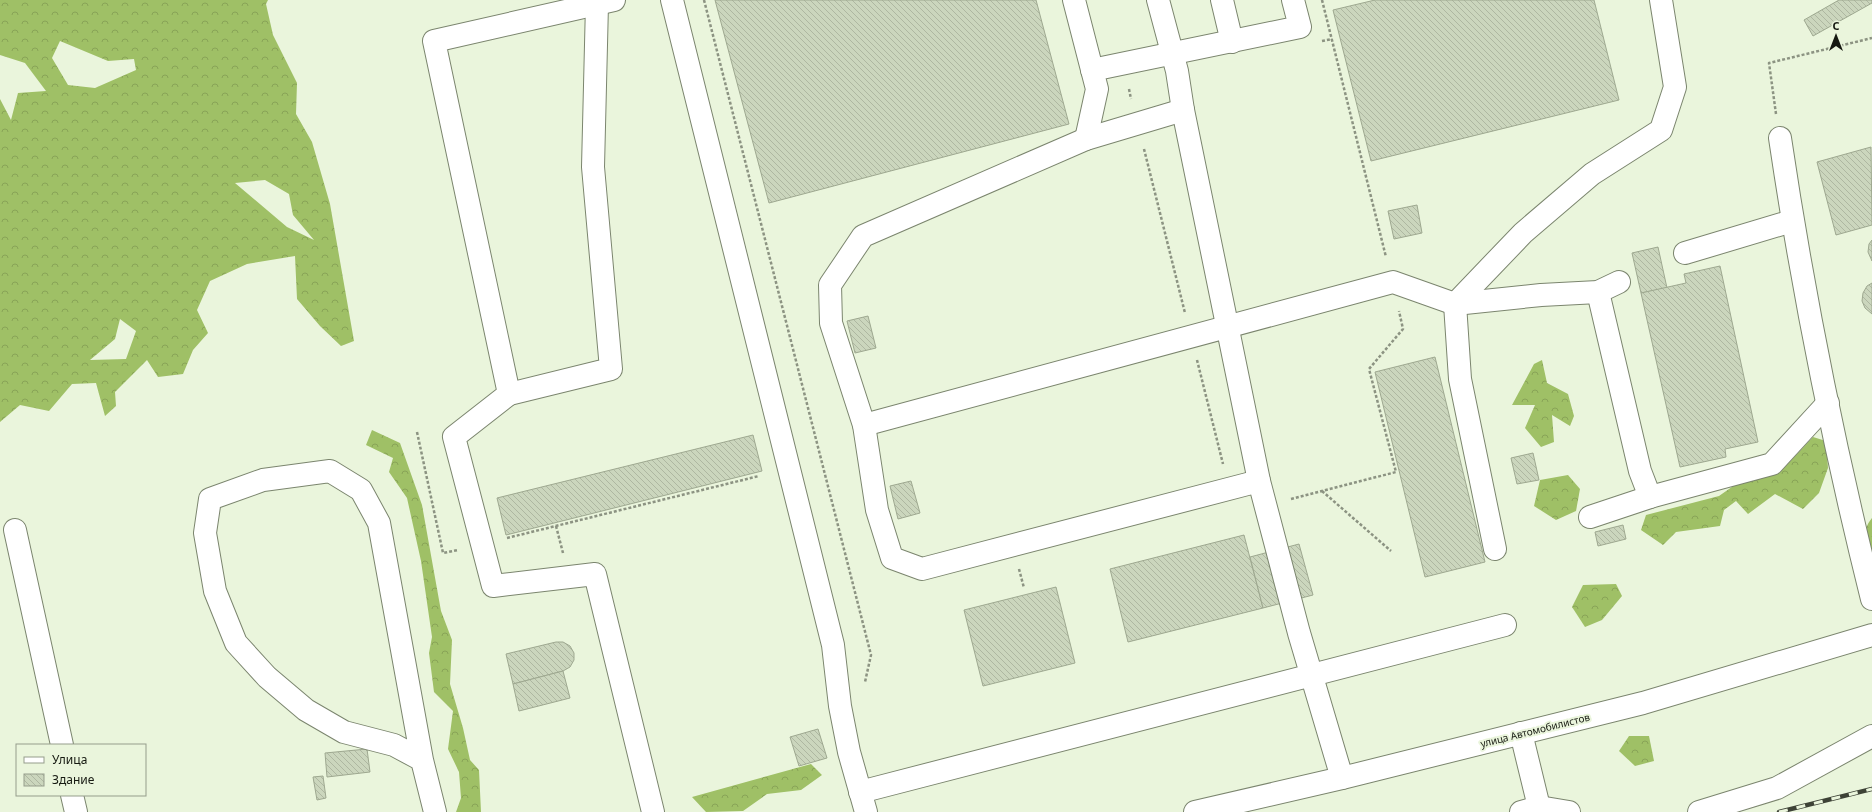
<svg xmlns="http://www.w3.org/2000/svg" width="1872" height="812" font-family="'Noto Sans',sans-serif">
  <defs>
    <pattern id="forest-crowns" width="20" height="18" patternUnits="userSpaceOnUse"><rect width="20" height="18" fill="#9fc066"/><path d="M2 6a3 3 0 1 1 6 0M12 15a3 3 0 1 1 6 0" fill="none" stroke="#88a457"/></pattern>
    <pattern id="building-back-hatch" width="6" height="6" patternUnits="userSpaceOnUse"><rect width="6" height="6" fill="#cbd6bd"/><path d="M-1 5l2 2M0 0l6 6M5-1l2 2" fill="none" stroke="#aeb7a1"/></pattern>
  </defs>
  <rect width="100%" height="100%" fill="#eaf5dc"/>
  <g fill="url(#forest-crowns)" fill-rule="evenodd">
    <path d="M0,0H268L266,4L273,35L297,83L296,114L312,142L330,204L354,341L341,346L320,326L297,299L295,256L247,264L210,281L197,310L208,333L193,350L183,374L158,377L147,360L115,392L116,406L105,416L96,383L72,384L49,411L20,405L0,422V99L11,120L18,93L46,91L25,63L0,55ZM60,41L108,61L134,59L136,70L95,88L68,85L52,58ZM265,180L289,194L293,215L314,240L287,227L235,183ZM120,319L136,331L126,359L90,360L115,339Z"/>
    <polygon points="1542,360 1547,383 1568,394 1574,416 1570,426 1552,415 1554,442 1541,447 1525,428 1535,405 1512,405 1534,364"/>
    <polygon points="372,430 400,443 422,505 441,611 452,640 450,684 463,728 470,760 479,770 481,812 456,812 461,798 459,772 448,749 453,711 434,692 429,653 432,637 421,561 407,498 389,472 393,458 366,445"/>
    <polygon points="1813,437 1826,441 1828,468 1819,493 1803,509 1775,494 1748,514 1736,501 1724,510 1720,526 1676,532 1663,545 1641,530 1646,515 1719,496 1739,482 1780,472"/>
    <polygon points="1568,475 1580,489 1576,511 1556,520 1534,506 1540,480"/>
    <path d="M1872,518V561C1866,546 1860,532 1872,518Z"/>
    <polygon points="1616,584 1622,596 1602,620 1585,627 1572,607 1583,585"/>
    <polygon points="1629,736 1649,736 1654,761 1635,766 1619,751"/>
    <polygon points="811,764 822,775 801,790 767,794 743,811 706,812 692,797"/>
  </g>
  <g fill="url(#building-back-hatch)" stroke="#9ea890">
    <polygon points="715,0 1036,0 1069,124 769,203"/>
    <polygon points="1375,0 1594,0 1619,100 1371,161 1333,10"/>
    <polygon points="1839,0 1872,0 1872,3 1813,36 1804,20"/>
    <polygon points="1871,147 1872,225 1836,235 1817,162"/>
    <polygon points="1417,205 1422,233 1394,239 1388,211"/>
    <polygon points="1872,240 1872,261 1868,252 1869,244"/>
    <polygon points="1658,247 1667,288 1641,293 1632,253"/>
    <polygon points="1720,266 1758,442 1725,449 1726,457 1680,467 1641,293 1686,283 1684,274"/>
    <polygon points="1872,283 1872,314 1865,308 1862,301 1863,293 1867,286"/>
    <polygon points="868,316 876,348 855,353 847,321"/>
    <polygon points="1435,357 1485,562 1425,577 1375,372"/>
    <polygon points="753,435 762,471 506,535 497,498"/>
    <polygon points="1533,453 1539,480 1517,484 1511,458"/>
    <polygon points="911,481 920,513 898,519 890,486"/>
    <polygon points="1623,525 1626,539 1598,546 1595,532"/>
    <polygon points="1244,535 1263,608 1128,642 1110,569"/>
    <polygon points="1299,544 1313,595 1263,608 1250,557"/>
    <polygon points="1056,587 1075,663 983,686 964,610"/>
    <polygon points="556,642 563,642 570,646 574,653 574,660 570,667 563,671 513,684 506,654"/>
    <polygon points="563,671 570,698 519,711 513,684"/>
    <polygon points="818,729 827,758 799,766 790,737"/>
    <polygon points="367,749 370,772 327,777 325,753"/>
    <polygon points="323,776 326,798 317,800 313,777"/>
  </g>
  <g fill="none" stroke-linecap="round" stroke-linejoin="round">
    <g stroke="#7b856e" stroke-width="24">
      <g id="minor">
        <polyline points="614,0 434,41 509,394 454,437 493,586 595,574 653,812"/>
        <polyline points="672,0 833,645 840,706 849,752 866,812"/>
        <polyline points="1074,0 1097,89 1086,139"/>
        <polyline points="1158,0 1177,71 1183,110 1259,481 1299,633 1342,778"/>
        <polyline points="1222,0 1232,42"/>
        <polyline points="1092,70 1300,27 1293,0"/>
        <polyline points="1183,110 1086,139 863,236 830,285 831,323 864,425 877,510 892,558 922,569 1259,481"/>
        <path d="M1780,138C1803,293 1834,447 1872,599"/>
        <polyline points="1685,253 1792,221"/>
        <polyline points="1598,292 1640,471 1650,497 1772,464 1828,403"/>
        <polyline points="509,394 611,369 593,167 597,4"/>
        <polyline points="864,425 1393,282 1455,304 1541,295 1598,292 1619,282"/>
        <polyline points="1590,517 1650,497"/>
        <polyline points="15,530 62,745"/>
        <polyline points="1495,549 1460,379 1455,304 1523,233 1592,174 1661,130 1675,87 1661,0"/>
        <polyline points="1521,733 1539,807"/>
        <polyline points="422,760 394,745 344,732 306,710 267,677 236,643 215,591 205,533 210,499 263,480 330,471 361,490 379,523 422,760 435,812"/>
        <polyline points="860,792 1505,625"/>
        <polyline points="72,795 76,812"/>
        <polyline points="1195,812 1342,778 1643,703 1872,635"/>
        <polyline points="1521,812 1539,807 1569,812"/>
        <polyline points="1699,812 1777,788 1872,736"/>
      </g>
    </g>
    <g stroke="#8c9382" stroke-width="2.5" stroke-dasharray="3 2" stroke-linecap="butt">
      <polyline points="704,0 871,655 865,682"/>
      <polyline points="1322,0 1386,257"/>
      <polyline points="1322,41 1332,39"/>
      <polyline points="1129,89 1131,99"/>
      <polyline points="1776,114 1769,63 1872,38"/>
      <polyline points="1144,149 1185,313"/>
      <polyline points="1197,360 1223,464"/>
      <polyline points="417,432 443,553 458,550"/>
      <polyline points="1322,491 1391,551"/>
      <polyline points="1291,499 1396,472 1369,369 1403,329 1399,311"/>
      <polyline points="556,526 563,553"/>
      <polyline points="507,538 759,476"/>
      <polyline points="1019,569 1024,588"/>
    </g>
    <use href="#minor" stroke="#fff" stroke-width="22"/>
    <g stroke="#3d4236" stroke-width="4.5">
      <polyline id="rail" points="1779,812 1872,789"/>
    </g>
    <use href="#rail" stroke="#eaf5dc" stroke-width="3" stroke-dasharray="9" stroke-linecap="butt"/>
  </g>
  <g text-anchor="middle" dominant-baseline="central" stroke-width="4" stroke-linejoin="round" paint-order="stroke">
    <g font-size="10" fill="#161911" stroke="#eaf5dc">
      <text transform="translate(1535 730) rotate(-14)">улица Автомобилистов</text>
    </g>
  </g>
  <rect x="16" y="744" width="130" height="52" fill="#eaf5dc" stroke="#959d8b"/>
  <rect x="24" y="757" width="20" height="6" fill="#ffffff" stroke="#959d8b"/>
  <text x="52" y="764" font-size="12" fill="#161911">Улица</text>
  <rect x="24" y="774" width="20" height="12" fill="url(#building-back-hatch)" stroke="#959d8b"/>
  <text x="52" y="784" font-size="12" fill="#161911">Здание</text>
  <g transform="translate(1836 36)" stroke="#eaf5dc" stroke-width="3" paint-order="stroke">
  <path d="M0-3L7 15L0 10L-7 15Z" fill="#161911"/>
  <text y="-6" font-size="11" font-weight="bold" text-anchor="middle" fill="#161911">С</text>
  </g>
</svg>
